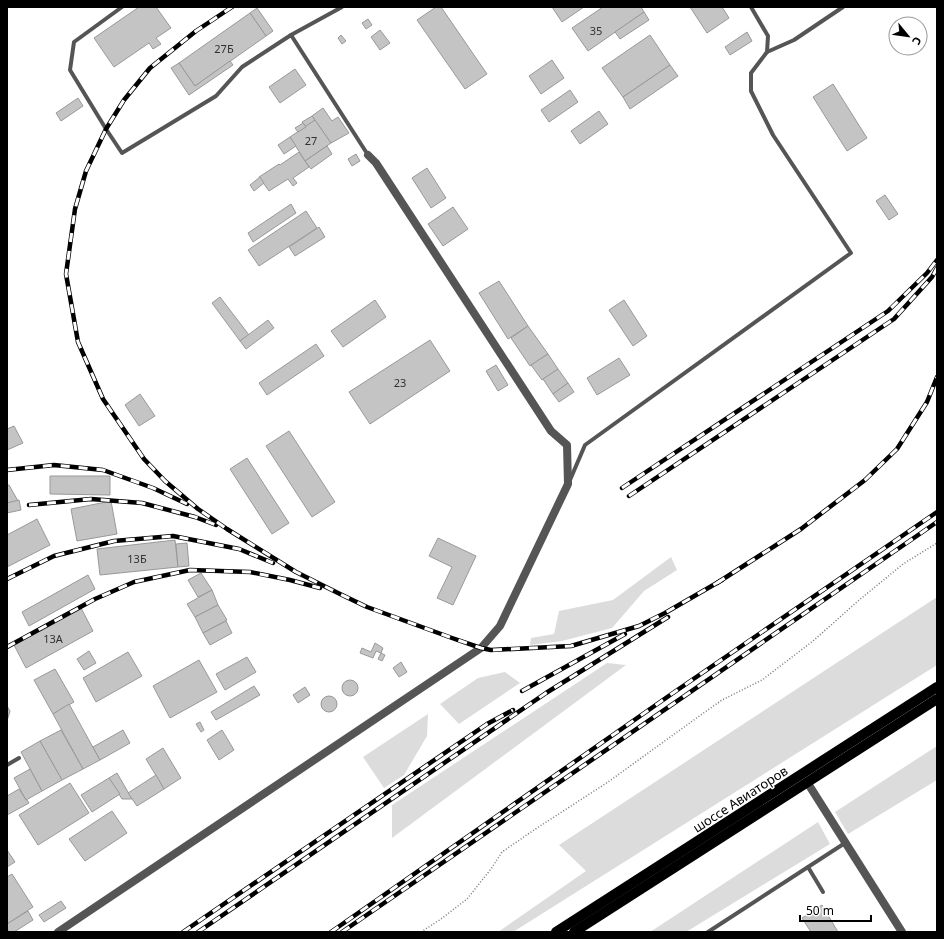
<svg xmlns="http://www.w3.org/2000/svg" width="944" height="939" font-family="'Noto Sans',sans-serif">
  <rect width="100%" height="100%" fill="#fff"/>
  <g fill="#dcdcdc">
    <polygon points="671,557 677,570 644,591 612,628 562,641 530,645 531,638 554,634 559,611 613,600"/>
    <polygon points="937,597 937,665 513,932 498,932 586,871 559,845"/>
    <polygon points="607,663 626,665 392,838 392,805"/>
    <polygon points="505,672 520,683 459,724 440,704 478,678"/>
    <polygon points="428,714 427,736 404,775 384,788 363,757"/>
    <polygon points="937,746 937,780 848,834 835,812"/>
    <polygon points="818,822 830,844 686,932 650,932"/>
  </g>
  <g fill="#c4c4c4" stroke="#999">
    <polygon points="139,7 156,7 171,28 156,38 161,44 153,49 149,43 114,67 94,38"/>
    <polygon points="436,7 441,7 487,74 465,89 417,20"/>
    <polygon points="552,7 584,7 562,22"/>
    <polygon points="603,7 641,7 644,12 588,51 572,28"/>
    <polygon points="690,7 722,7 729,18 707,33"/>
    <polygon points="257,8 273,31 266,36 250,13"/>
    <polygon points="644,12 649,20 620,39 615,32"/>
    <polygon points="250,13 266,36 195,86 179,63"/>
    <polygon points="368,19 372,25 366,29 362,23"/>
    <polygon points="380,30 390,43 380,50 371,37"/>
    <polygon points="747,32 752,41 730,55 725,47"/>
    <polygon points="341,35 346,41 342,44 338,38"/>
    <polygon points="650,35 670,65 623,97 602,68"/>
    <polygon points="552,60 564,78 541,94 529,76"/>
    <polygon points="230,61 233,65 189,95 171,68 179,63 195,86"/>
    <polygon points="670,65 678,76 630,109 623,97"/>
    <polygon points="295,69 306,85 280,103 269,87"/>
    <polygon points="833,84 867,138 847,151 813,97"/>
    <polygon points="570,90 578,102 549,122 541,110"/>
    <polygon points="78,98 83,106 61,121 56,113"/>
    <polygon points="323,108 332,121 338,117 349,133 331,143 312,116"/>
    <polygon points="599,111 608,124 580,144 571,131"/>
    <polygon points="312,116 315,120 306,127 302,122"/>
    <polygon points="315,120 331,143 305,161 290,137"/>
    <polygon points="303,123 306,127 298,132 295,128"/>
    <polygon points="290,137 296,146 284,154 278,145"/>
    <polygon points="327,146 332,154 311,169 305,161"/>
    <polygon points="299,152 309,167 293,178 297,183 293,186 288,179 269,191 259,177 279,164 280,165"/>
    <polygon points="356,154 360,161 352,166 348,159"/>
    <polygon points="427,168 446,198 431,208 412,178"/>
    <polygon points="260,177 264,183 254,191 250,185"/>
    <polygon points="885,195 898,214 889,220 876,201"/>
    <polygon points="291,204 296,213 253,242 248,233"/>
    <polygon points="453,207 468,229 443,246 428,224"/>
    <polygon points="306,211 317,228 259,266 248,250"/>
    <polygon points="319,227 325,237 295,256 289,247"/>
    <polygon points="499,281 528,326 508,339 479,293"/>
    <polygon points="220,297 249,335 240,341 212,303"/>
    <polygon points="375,300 386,317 343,347 331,331"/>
    <polygon points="624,300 647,336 633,346 609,310"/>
    <polygon points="268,320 274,328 246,349 240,341"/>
    <polygon points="528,326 548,354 530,366 511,338"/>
    <polygon points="430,340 450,371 370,424 349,392"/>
    <polygon points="316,344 324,356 267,395 259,383"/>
    <polygon points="548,354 558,369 542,380 531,365"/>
    <polygon points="619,358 630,375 597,395 587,378"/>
    <polygon points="496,365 508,385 498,391 486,371"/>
    <polygon points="558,369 568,383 553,394 543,379"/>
    <polygon points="568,383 574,392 559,402 553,394"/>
    <polygon points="140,394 155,416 139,426 125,405"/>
    <polygon points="14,426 23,443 7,450 7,429"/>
    <polygon points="289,431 335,502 312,517 266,446"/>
    <polygon points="247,458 289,523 272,534 230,469"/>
    <polygon points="50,476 110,476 110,495 50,494"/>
    <polygon points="7,485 9,485 18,501 7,503"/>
    <polygon points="19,500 21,510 7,513 7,503"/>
    <polygon points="111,501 117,534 77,541 71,509"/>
    <polygon points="37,519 50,545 7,567 7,535"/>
    <polygon points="438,538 476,556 453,605 437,598 452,567 429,556"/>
    <polygon points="175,540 178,567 100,575 97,549"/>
    <polygon points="187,543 189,566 178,567 176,544"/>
    <polygon points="201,573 212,590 198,597 188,580"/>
    <polygon points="88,575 95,589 29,626 22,612"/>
    <polygon points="212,590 218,605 195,617 187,604"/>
    <polygon points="218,605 227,620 203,633 195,617"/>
    <polygon points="81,608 93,631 26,668 14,645"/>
    <polygon points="226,621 232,633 210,645 203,633"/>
    <polygon points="375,643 383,648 381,653 376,651 373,658 360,653 362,648 371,652"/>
    <polygon points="89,651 96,663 84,670 77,659"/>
    <polygon points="128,652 142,676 96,702 83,678"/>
    <polygon points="381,653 385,655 382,661 378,659"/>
    <polygon points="247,657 256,672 225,690 216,674"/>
    <polygon points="199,660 217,692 170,718 153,686"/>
    <polygon points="401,662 407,672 399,677 393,668"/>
    <polygon points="55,669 74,702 53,714 34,680"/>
    <circle cx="350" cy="688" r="8"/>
    <polygon points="254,686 260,695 216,720 211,712"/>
    <polygon points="305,687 310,695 298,703 293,695"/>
    <circle cx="329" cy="704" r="8"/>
    <polygon points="69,704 100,760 83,769 53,714"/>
    <polygon points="7,706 10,711 7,721"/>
    <polygon points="200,722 204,730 201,732 196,724"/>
    <polygon points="61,730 83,769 62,780 40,741"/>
    <polygon points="123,730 130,743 100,760 93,747"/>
    <polygon points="222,730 234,750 219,760 207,740"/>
    <polygon points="40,741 62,780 42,791 21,752"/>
    <polygon points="163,748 181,778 164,789 146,759"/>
    <polygon points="30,769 42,791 26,800 14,778"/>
    <polygon points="117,773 132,799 122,799 109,778"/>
    <polygon points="156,775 164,789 137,806 128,793"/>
    <polygon points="109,778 120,794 92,812 81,795"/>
    <polygon points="70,783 89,813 38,845 19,815"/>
    <polygon points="19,789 26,800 27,800 29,803 7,815 7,796"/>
    <polygon points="112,811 127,833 85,861 69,839"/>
    <polygon points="7,850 15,862 7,867"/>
    <polygon points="12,874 33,907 7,924 7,877"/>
    <polygon points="61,901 66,908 44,922 39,915"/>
    <polygon points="822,905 838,932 811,932 802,918"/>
    <polygon points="28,911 33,920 14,932 9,932 7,928 7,924"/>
  </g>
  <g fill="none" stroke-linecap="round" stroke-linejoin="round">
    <polyline stroke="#777" stroke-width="1.5" stroke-dasharray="1 2" stroke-linecap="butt" points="421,932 441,919 467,899 491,869 502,852 534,830 608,782 698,717 722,700 762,680 813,641 858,601 903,564 937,543"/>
    <g stroke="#555" stroke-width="4">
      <polyline points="122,7 74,42 70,70 106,129 122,153 216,96 242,67 291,35 368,155"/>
      <polyline points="291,35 342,7"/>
      <polyline points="767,52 794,40 843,7"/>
      <polyline points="570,480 585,445 851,253 773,135 751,91 751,73 767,52 768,36 751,7"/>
      <polyline points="7,765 19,758"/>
      <polyline points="808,867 823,892"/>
      <polyline points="708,932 845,843"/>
    </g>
    <g stroke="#555" stroke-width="8">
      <polyline points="807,782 902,932"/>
      <polyline points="58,932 481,648 500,626 568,484 567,445 551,431 376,163 368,155"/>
    </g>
    <g stroke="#000" stroke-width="10">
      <polyline points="556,932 937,687"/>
      <polyline points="574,932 937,699"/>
    </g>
    <g stroke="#000" stroke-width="4.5">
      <g id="rail">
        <polyline points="232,7 196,31 150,68 124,100 106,129 86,171 75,209 66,274 78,342 103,399 144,459 165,481 198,509 227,529 296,572 340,594 367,607 452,638 481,648 491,650 571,646 639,626 665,613 722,580"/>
        <polyline points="7,470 54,465 103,470 153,488 187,504"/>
        <polyline points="622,488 888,311 927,273 937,260"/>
        <polyline points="629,496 894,319 932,277 937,268"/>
        <polyline points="29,505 91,499 142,503 195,517 216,525"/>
        <polyline points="7,579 54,556 114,541 173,536 239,549 273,563"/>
        <polyline points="717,583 801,529 865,480 897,449 927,402 937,377"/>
        <polyline points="7,647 95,599 134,582 190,570 250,572 290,580 320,588"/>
        <polyline points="522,691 625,634"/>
        <polyline points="183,932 487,724 513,710"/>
        <polyline points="198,932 546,693 668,617"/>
        <polyline points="331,932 673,693 937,512"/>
        <polyline points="342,932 937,522"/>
      </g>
    </g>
    <use href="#rail" stroke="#fff" stroke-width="3" stroke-dasharray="9" stroke-linecap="butt"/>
  </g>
  <g text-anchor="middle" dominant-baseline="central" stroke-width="3" stroke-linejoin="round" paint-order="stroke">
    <g font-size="11" fill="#313131">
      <text x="596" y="30">35</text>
      <text x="224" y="48">27Б</text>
      <text x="311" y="140">27</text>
      <text x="400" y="382">23</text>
      <text x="137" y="558">13Б</text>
      <text x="53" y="638">13А</text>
    </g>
    <g font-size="13" fill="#000" stroke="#fff">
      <text transform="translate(740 799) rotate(-33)">шоссе Авиаторов</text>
    </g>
  </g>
  <rect width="944" height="939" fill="none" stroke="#000000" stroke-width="16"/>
  <g transform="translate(908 36) rotate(119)"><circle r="19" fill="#ffffff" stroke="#999999"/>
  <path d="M0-3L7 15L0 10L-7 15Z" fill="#000000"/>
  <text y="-6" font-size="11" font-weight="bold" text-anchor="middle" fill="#000000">С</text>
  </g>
  <path d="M800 915v6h71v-6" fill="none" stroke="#000000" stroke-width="2"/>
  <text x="806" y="915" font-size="12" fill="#000000" stroke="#ffffff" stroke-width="3" paint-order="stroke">50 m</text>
</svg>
